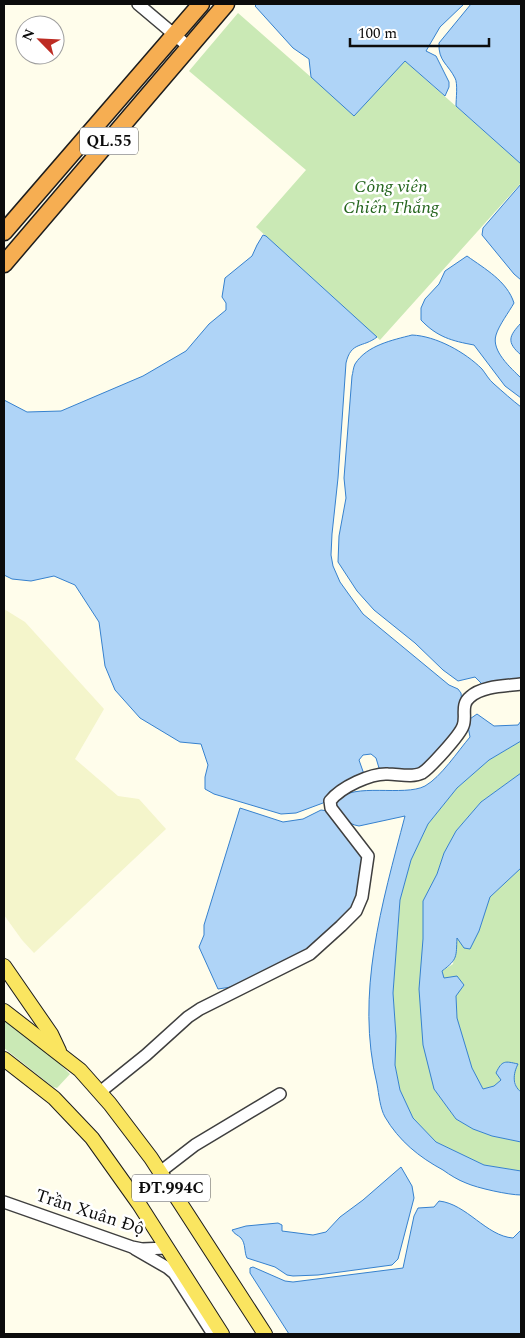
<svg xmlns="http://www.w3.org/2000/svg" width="525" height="1338" font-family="Spectral,serif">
  <rect width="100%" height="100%" fill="#fffdeb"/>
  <polygon fill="#f4f5cb" points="4,609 25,622 104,709 75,759 118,796 139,799 166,829 34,953 22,940 4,915"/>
  <g fill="#cae9b5">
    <polygon points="238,13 354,115 405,61 521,164 521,183 380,340 256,227 306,170 189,71"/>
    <polygon points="521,741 521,773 481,802 456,831 444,853 437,874 423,901 423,939 434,1089 456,1119 473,1129 492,1136 521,1142 521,1171 484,1165 436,1142 413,1118 400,1090 395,1065 396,1036 393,993 400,900 411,860 428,824 457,788 489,760"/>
    <polygon points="521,868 521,1092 517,1088 513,1074 494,1086 483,1089 472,1068 457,1018 456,996 444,978 442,971 453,964 457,937 479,931 490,897"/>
    <polygon points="4,1018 56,1060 70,1074 57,1088 53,1087 4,1048"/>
  </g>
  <g fill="#afd4f7" stroke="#3681ce">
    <polygon points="257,4 464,4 440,27 426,51 436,56 449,82 449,87 445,96 405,61 354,116 311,77 309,59 293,48 255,6"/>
    <path d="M471,4H521V164L456,106C456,99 458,83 455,78C448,64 438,61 439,43Z"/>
    <polygon points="521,184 521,280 514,274 482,235 483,228"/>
    <path d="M263,235L266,236L377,337C363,348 351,341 346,363L338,478L332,534L331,555L333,566L340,582L363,614L449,685L458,689L461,693L462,704L458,731L421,770L385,771L379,768L376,758L371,754L363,755L359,760L365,777L333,793L323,803L296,813L281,814L214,794L205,789V777L208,765L201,744L180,742L140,718L115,690L105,666L99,622L75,585L54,576L31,581L12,579L4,575V400L27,412L61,411L143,376L186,351L209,324L226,310V303L222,297L225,278L252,256L257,245Z"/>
    <path d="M467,256C485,269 507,281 514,303C509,312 499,325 496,335C491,351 511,368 521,378V398L505,386L474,345C452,341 437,337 421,320V308L425,299L439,284L445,271Z"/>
    <path d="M521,323V355C506,342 509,336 521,323Z"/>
    <path d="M412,335C436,336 465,352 482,369C486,374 489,380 494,384C503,392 512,400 521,407V682L486,685L482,684L475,677L458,681L443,670L415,643L374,610L357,591L338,562L339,536L346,498L344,478L352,376C353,373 353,368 355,364C367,345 393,340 412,335Z"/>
    <path d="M477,714L494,726L518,725L521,721V741L489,760L457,788L428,824L411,860L400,900L393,993L396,1036L395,1065L400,1090L413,1118L436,1142L484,1165L521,1171V1195C509,1195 477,1188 466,1183C458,1180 450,1175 443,1170C419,1157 399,1141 385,1117C380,1108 379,1095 377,1084C355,994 382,904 405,816L359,826C347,824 342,817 335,807C336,805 336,802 338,800C353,782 404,797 425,786C441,777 458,751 470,737L467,721Z"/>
    <path d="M521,773V868L490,897L479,931L470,949L464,948L457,938C456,957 458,959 442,971L444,978L457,976L464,985L456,996L457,1018L472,1068L483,1089L494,1086L501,1080L496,1073C502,1060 505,1061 518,1064C513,1074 512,1085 521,1092V1142L492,1136L473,1129L456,1119L434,1089L423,1045L419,989L423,939V901L437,874L444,853L456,831L481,802Z"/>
    <polygon points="240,808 283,822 303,819 321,810 328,811 363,856 358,896 355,907 313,946 231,987 218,989 199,947 204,935 204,925"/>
    <path d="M401,1167L412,1186L414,1198L398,1259L392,1265L318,1275L293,1276L287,1275L275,1267L247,1258C244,1252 246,1244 241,1238C238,1235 234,1234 232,1230L246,1226L278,1223L282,1225V1231L313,1235L326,1232L340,1217L363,1200Z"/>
    <path d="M439,1201C467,1204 486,1236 513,1238L521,1230V1334H289L250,1273V1268L253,1267L285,1281L293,1282L403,1268L414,1216L418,1208L434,1207Z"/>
  </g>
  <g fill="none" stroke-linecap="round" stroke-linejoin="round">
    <g stroke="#3f3f3f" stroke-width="14">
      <g id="minor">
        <polyline points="138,4 189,47"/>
        <path d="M100,1092L146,1055L188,1017L200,1009L310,954L341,926L356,911L362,897L368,856L331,808L330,801C341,787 371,773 388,774C399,774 412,778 422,773C430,768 460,735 463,726C467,717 460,705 470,697C482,686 505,686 521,684"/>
        <polyline points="160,1172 195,1145 280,1094"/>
        <polyline points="4,1202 132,1247 142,1249 167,1248"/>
        <polyline points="135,1249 168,1268 174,1273 213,1334"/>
      </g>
    </g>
    <g stroke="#1d1d1d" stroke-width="16">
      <g id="major">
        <polyline points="4,966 51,1034 59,1051"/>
        <polyline points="4,1011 80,1070 110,1104 151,1158 265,1334"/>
        <polyline points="4,1059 54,1098 92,1138 139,1204 222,1334"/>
      </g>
    </g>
    <g stroke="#1d1d1d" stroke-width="19">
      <g id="highway">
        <polyline points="4,232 201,4"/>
        <polyline points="4,264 226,4"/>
      </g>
    </g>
    <use href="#minor" stroke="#fff" stroke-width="11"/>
    <use href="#major" stroke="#fae560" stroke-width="14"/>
    <use href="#highway" stroke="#f6ae52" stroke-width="16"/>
  </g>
  <g text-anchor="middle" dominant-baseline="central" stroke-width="5" stroke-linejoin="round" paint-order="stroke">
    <g fill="#fff" stroke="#555" stroke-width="1">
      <rect x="80" y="127.5" width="58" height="27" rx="4"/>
      <rect x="132" y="1174.5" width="78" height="27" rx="4"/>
    </g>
    <g font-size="16" font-weight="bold" fill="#0c0c0c">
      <text x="109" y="141">QL.55</text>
      <text x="171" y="1188">ĐT.994C</text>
    </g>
    <g font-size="18" font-style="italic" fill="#23641c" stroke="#fff">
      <text x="391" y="186">Công viên<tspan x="391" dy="21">Chiến Thắng</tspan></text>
    </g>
    <g font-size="18" fill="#0c0c0c" stroke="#fff">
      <text transform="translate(90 1212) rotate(18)">Trần Xuân Độ</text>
    </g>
  </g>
  <rect width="525" height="1338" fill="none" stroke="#0c0c0c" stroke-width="10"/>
  <g transform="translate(40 40) rotate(294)"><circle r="24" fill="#ffffff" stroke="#9e9e9e"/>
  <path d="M0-4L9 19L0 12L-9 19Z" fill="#bd2c23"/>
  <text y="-8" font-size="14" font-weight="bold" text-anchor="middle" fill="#0c0c0c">N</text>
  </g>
  <path d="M350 38v8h139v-8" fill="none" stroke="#0c0c0c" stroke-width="2.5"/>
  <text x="358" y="38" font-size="15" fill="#0c0c0c" stroke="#ffffff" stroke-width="4" paint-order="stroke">100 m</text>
</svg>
